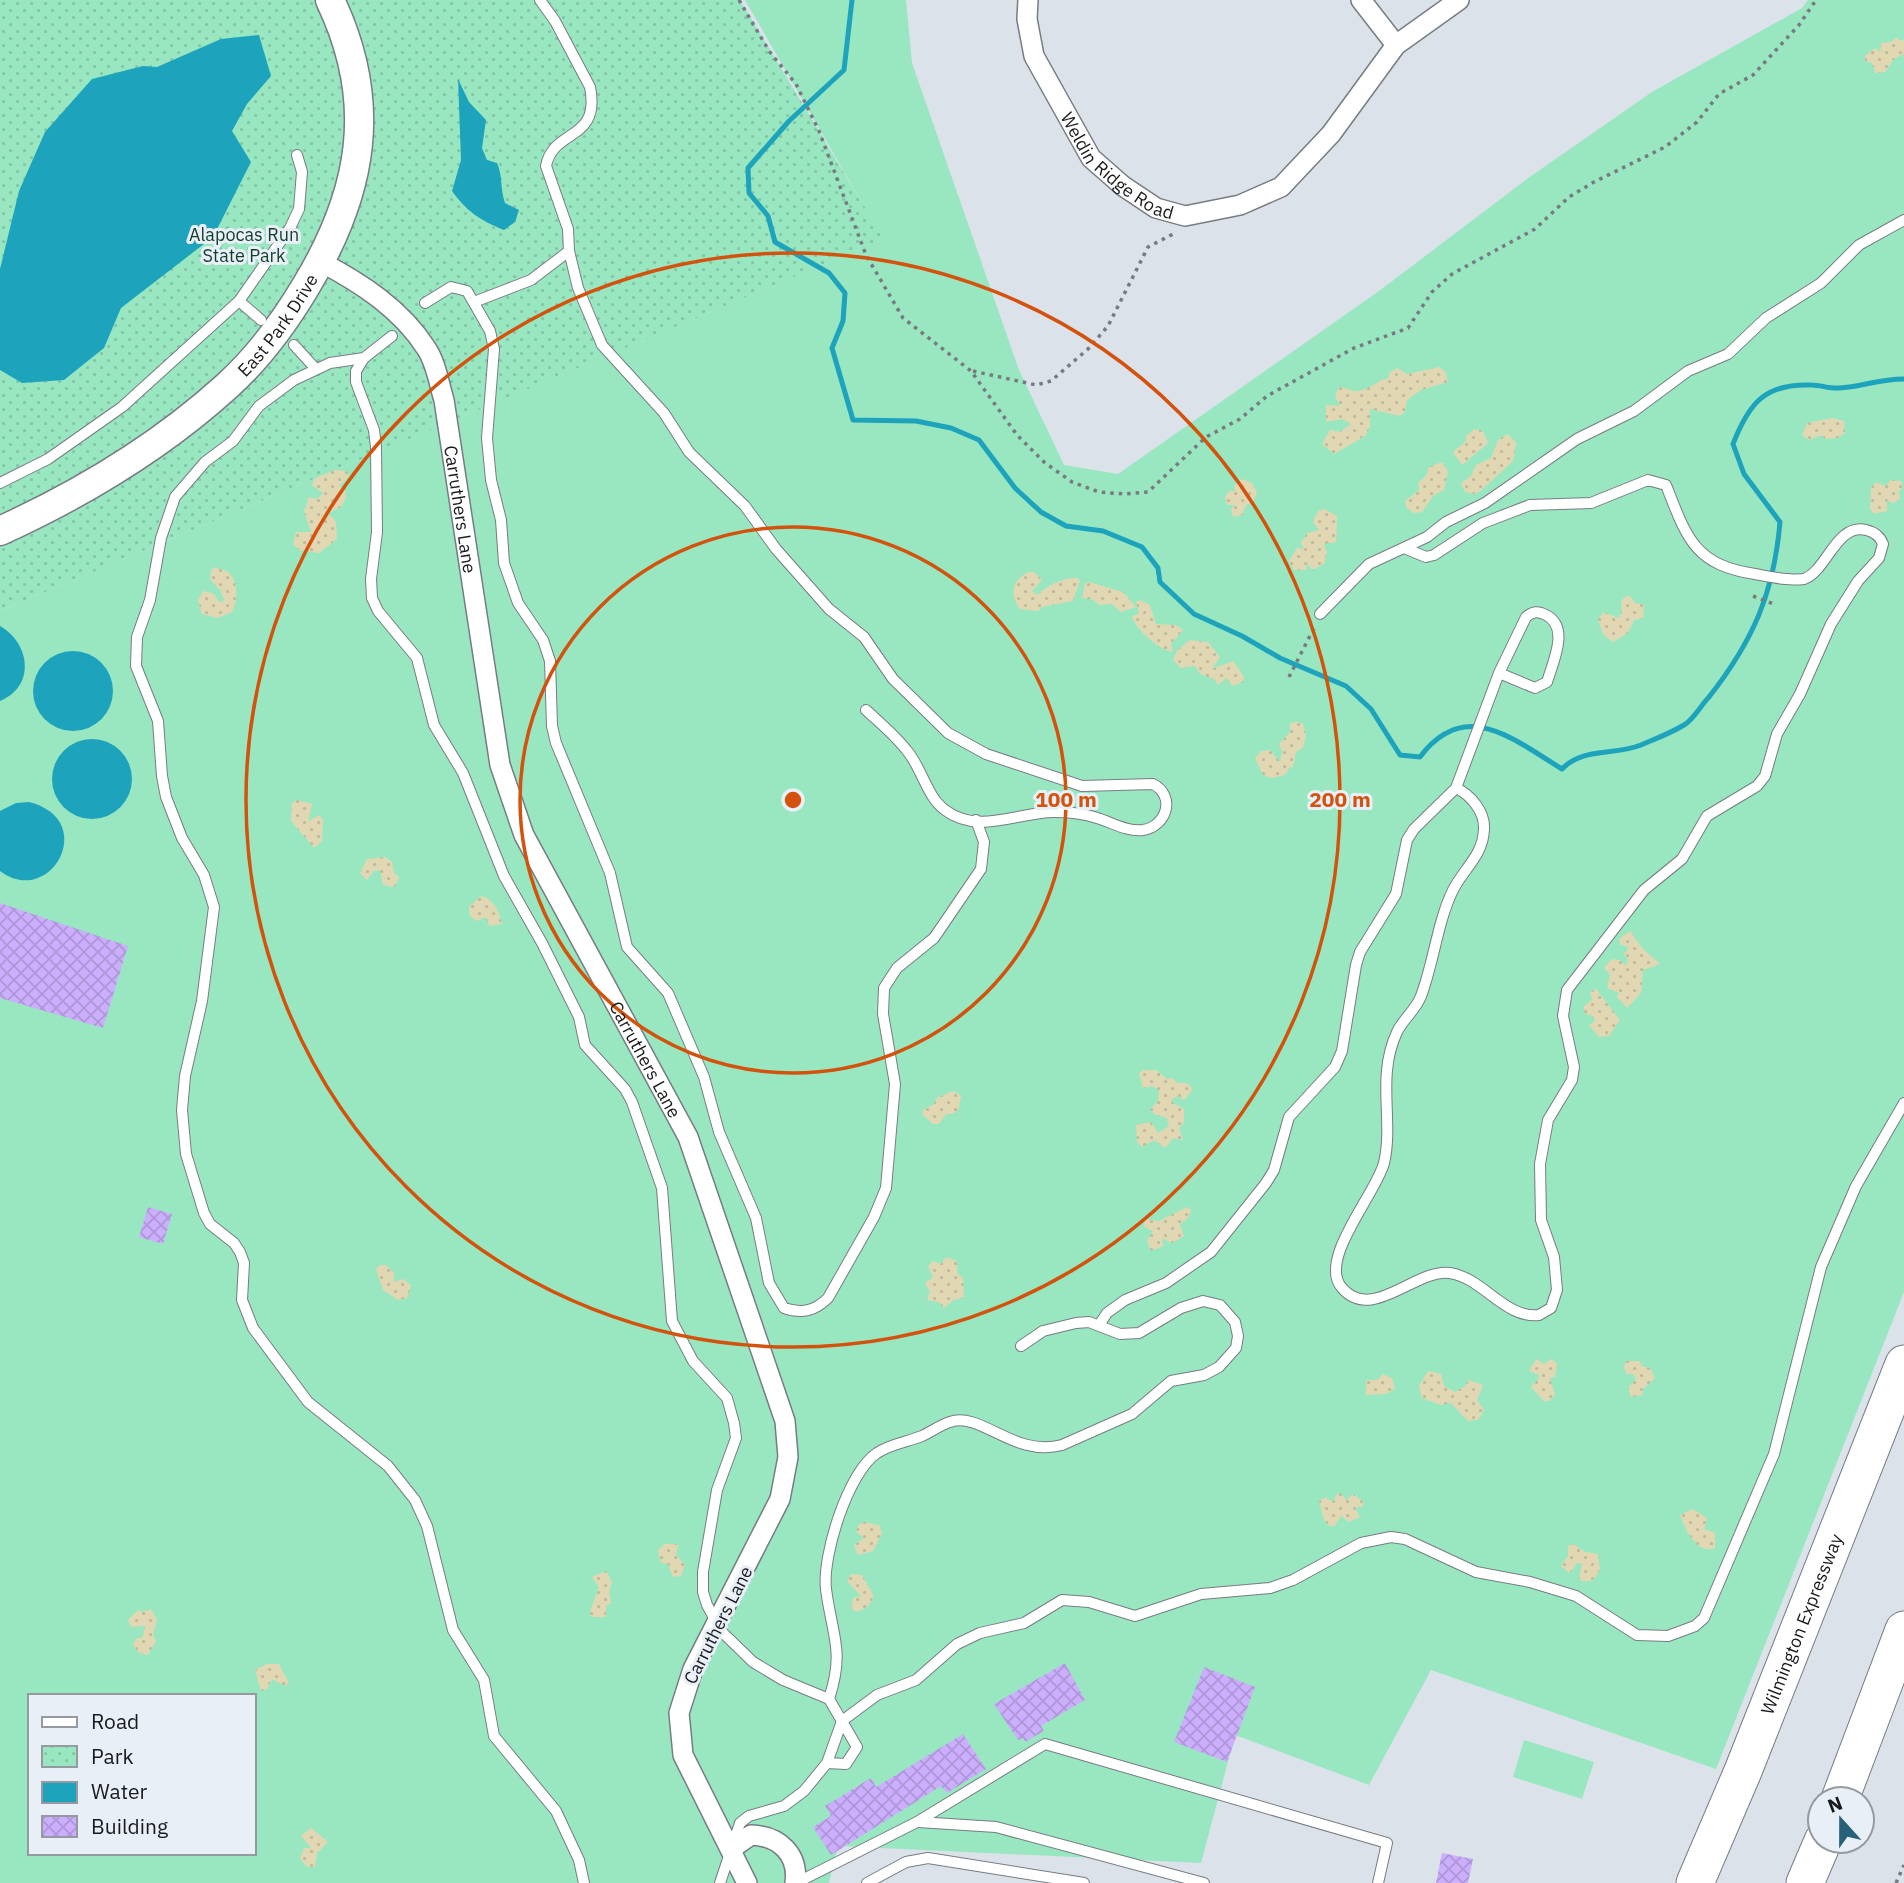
<svg xmlns="http://www.w3.org/2000/svg" width="1904" height="1883" font-family="'IBM Plex Sans',sans-serif">
  <defs>
    <pattern id="sand-dots" width="8" height="8" patternUnits="userSpaceOnUse" patternTransform="scale(1.75)"><rect width="8" height="8" fill="#e1d8b3"/><path d="M2 2h.1M6 6h.1" fill="none" stroke="#c0b99a" stroke-width="1.8" stroke-linecap="round"/></pattern>
    <pattern id="park-dots" width="8" height="8" patternUnits="userSpaceOnUse" patternTransform="scale(1.75)"><rect width="8" height="8" fill="#99e7c1"/><path d="M2 2h.1M6 6h.1" fill="none" stroke="#83c6a5" stroke-width="1.8" stroke-linecap="round"/></pattern>
    <pattern id="building-cross-hatch" width="8" height="8" patternUnits="userSpaceOnUse" patternTransform="scale(1.75)"><rect width="8" height="8" fill="#cbaffd"/><path d="M0 0l8 8M0 8l8-8" fill="none" stroke="#ae96d8"/></pattern>
  </defs>
  <rect width="100%" height="100%" fill="#dce2ea"/>
  <g fill="#99e7c1" fill-rule="evenodd">
    <path d="M745,0H906L912,63L1019,370L1064,465L1118,474L1379,291L1531,176L1652,92L1802,8L1808,0H1904V1292L1716,1769L1431,1670L1369,1785L1235,1735L1201,1863L838,1846L829,1883H0V611L883,239ZM30,1696H254V1853H30Z"/>
    <polygon points="1524,1740 1594,1762 1582,1799 1513,1777"/>
  </g>
  <g fill="url(#sand-dots)">
    <polygon points="1896,38 1904,41 1904,54 1894,59 1885,72 1875,73 1872,63 1865,61 1865,56 1875,48 1880,52 1881,43 1891,42"/>
    <path d="M1440,367L1446,373L1448,382L1421,390L1407,400L1405,412L1400,416L1370,409V427L1365,436L1334,454L1322,444L1330,430L1340,432L1351,424L1342,419L1326,422V405L1340,406L1335,396L1339,387C1346,387 1351,392 1357,391C1371,390 1375,380 1389,378V373L1397,368L1407,374Z"/>
    <polygon points="1832,418 1844,421 1845,433 1838,438 1825,439 1821,435 1809,440 1802,435 1807,423"/>
    <polygon points="1474,429 1483,431 1488,443 1462,465 1453,452 1466,441 1466,436"/>
    <polygon points="1508,434 1516,443 1513,461 1479,492 1475,494 1465,492 1461,483 1471,476 1476,465 1491,458 1498,440"/>
    <polygon points="1442,462 1448,471 1444,490 1434,495 1422,512 1414,513 1407,508 1405,501 1419,490 1418,483 1426,476 1429,467"/>
    <polygon points="333,467 334,470 347,471 349,476 339,486 345,490 346,497 341,507 328,513 336,522 337,539 319,553 299,550 293,544 296,532 311,532 304,512 309,497 317,499 323,493 312,485 315,478 313,475"/>
    <polygon points="1242,479 1252,483 1257,493 1253,502 1246,505 1242,515 1233,517 1231,509 1234,505 1227,505 1225,497 1229,491 1236,491 1234,486"/>
    <polygon points="1891,480 1901,481 1903,488 1899,491 1900,499 1893,503 1887,500 1887,511 1874,514 1870,509 1871,488 1876,482 1885,486"/>
    <polygon points="1324,509 1337,516 1336,542 1324,544 1327,553 1324,564 1312,570 1307,563 1306,570 1294,570 1289,561 1297,548 1304,549 1301,543 1307,533 1319,530 1313,522 1318,511"/>
    <path d="M215,567C218,569 222,569 226,571C239,577 238,602 232,612L218,618L202,614L198,600L203,591L214,594L220,603L224,600L220,590L210,579L211,570Z"/>
    <path d="M1028,572H1034L1042,580L1032,591L1038,595C1046,585 1066,577 1078,578L1080,581L1073,601L1042,607L1038,611L1020,609C1010,595 1011,581 1028,572Z"/>
    <polygon points="1089,582 1123,592 1136,607 1121,612 1112,604 1099,605 1094,600 1082,598 1085,583"/>
    <polygon points="1626,596 1630,596 1636,604 1644,604 1643,618 1634,620 1628,633 1613,642 1603,634 1598,619 1604,612 1618,618 1622,612 1621,601"/>
    <path d="M1140,600L1150,605L1156,624L1176,625L1183,630L1171,644L1173,652C1160,650 1137,631 1132,617L1139,613L1136,602Z"/>
    <polygon points="1189,640 1208,642 1220,657 1212,669 1233,661 1244,677 1243,682 1232,686 1227,678 1218,685 1214,679 1200,674 1195,666 1180,668 1173,659 1177,651"/>
    <polygon points="1298,722 1303,724 1306,735 1303,748 1296,752 1293,767 1290,767 1285,775 1272,778 1263,775 1255,758 1261,751 1270,750 1280,762 1282,751 1279,744 1290,732 1290,723"/>
    <polygon points="297,800 312,804 308,822 319,815 323,820 322,841 314,848 291,821 292,803"/>
    <polygon points="385,857 392,862 394,873 399,877 395,887 383,885 380,870 374,871 367,880 360,873 367,859"/>
    <path d="M481,896C494,899 499,911 502,924L489,926L486,917L477,921L470,916L469,907Z"/>
    <polygon points="1630,931 1643,949 1660,964 1643,970 1641,993 1627,1008 1617,997 1619,993 1607,988 1610,975 1604,967 1612,959 1620,960 1626,966 1628,960 1624,954 1629,948 1620,944 1619,939"/>
    <polygon points="1596,989 1620,1020 1609,1036 1599,1037 1589,1025 1594,1022 1593,1016 1584,1013 1584,1006 1592,1000 1590,992"/>
    <polygon points="1144,1070 1156,1070 1167,1079 1172,1078 1178,1083 1187,1083 1193,1089 1184,1100 1178,1096 1172,1099 1173,1103 1184,1109 1184,1122 1179,1128 1183,1140 1173,1138 1165,1148 1154,1140 1142,1147 1137,1142 1136,1125 1151,1122 1158,1133 1169,1126 1167,1118 1154,1114 1150,1110 1158,1101 1159,1091 1153,1086 1143,1088 1139,1073"/>
    <polygon points="953,1091 961,1095 959,1109 953,1114 946,1114 939,1124 933,1124 922,1114 923,1110 934,1104 937,1098"/>
    <polygon points="1187,1207 1191,1210 1188,1218 1180,1224 1184,1236 1172,1243 1162,1238 1163,1246 1151,1251 1147,1241 1153,1231 1144,1227 1145,1219 1159,1221"/>
    <polygon points="946,1257 957,1261 957,1273 963,1278 964,1297 954,1300 944,1308 939,1302 927,1300 930,1291 925,1283 933,1277 928,1266 933,1261 941,1264"/>
    <polygon points="380,1265 386,1265 394,1273 394,1282 403,1279 411,1285 407,1298 398,1300 383,1290 376,1269"/>
    <polygon points="1536,1359 1544,1364 1551,1359 1557,1363 1555,1377 1550,1378 1555,1395 1549,1401 1544,1401 1531,1387 1539,1378 1539,1375 1529,1371"/>
    <polygon points="1626,1361 1640,1361 1642,1366 1650,1368 1655,1378 1642,1390 1643,1395 1631,1397 1628,1388 1636,1379 1633,1374 1627,1374 1624,1368"/>
    <polygon points="1428,1371 1441,1374 1444,1386 1455,1392 1465,1386 1468,1380 1483,1385 1477,1400 1484,1410 1478,1420 1468,1421 1451,1403 1441,1405 1422,1398 1419,1386"/>
    <polygon points="1383,1374 1392,1378 1395,1389 1386,1394 1366,1395 1366,1380 1377,1380"/>
    <polygon points="1341,1493 1346,1500 1353,1494 1364,1502 1363,1506 1355,1508 1360,1517 1349,1522 1341,1516 1335,1526 1329,1526 1324,1520 1319,1501 1325,1497 1333,1502 1337,1494"/>
    <path d="M1693,1509L1707,1518L1704,1529L1715,1533V1548C1697,1555 1685,1529 1680,1515Z"/>
    <polygon points="864,1522 879,1525 882,1533 873,1551 858,1555 854,1545 864,1538 856,1532 858,1525"/>
    <polygon points="664,1544 678,1544 676,1556 685,1564 681,1576 673,1577 668,1564 661,1563 658,1551"/>
    <polygon points="1573,1544 1585,1552 1598,1554 1600,1570 1592,1581 1581,1581 1579,1578 1582,1564 1577,1563 1570,1573 1561,1566 1568,1556 1568,1546"/>
    <polygon points="606,1571 612,1582 609,1592 611,1603 606,1606 606,1617 591,1617 590,1612 599,1587 592,1577"/>
    <path d="M851,1574L862,1575L873,1595C873,1604 862,1613 854,1611L851,1606L853,1598L861,1596L847,1581Z"/>
    <polygon points="151,1609 157,1619 153,1635 156,1641 148,1655 138,1652 133,1645 136,1639 143,1637 145,1626 131,1627 128,1620 138,1610 143,1612"/>
    <polygon points="267,1664 279,1664 289,1683 285,1686 272,1679 267,1689 261,1691 255,1670"/>
    <polygon points="311,1828 328,1842 317,1853 315,1867 307,1867 300,1858 304,1848 311,1848 301,1836"/>
  </g>
  <polygon fill="url(#park-dots)" points="0,0 740,0 884,239 0,611"/>
  <g fill="#1ea3bd">
    <polygon points="259,35 271,76 247,104 232,131 251,162 213,237 121,308 104,348 64,380 22,383 0,370 0,269 19,191 45,132 92,79 143,66 157,67 221,39"/>
    <path d="M458,79L469,102L486,120L482,148L487,160L497,163C503,176 500,189 505,203L519,210L515,222L504,230C480,220 467,212 452,191L461,160Z"/>
    <path d="M0,626C30,643 36,686 0,701Z"/>
    <circle cx="73" cy="691" r="40"/>
    <circle cx="92" cy="779" r="40"/>
    <path d="M29,802C100,820 50,909 0,871V811L16,803Z"/>
  </g>
  <g fill="none" stroke-linecap="round" stroke-linejoin="round">
    <path stroke="#1ea3bd" stroke-width="5" d="M852,0L844,70L789,121L748,168L749,193L768,216L775,242L829,273L845,293L843,321L832,348L853,420L916,421L951,428L979,440L1015,488L1041,512L1066,526L1103,531L1142,547L1158,568L1160,582L1194,614L1242,636L1280,658L1346,686L1371,709L1400,755L1420,757C1465,697 1513,739 1562,769C1583,747 1613,756 1641,745C1655,739 1671,733 1684,725C1694,719 1701,705 1709,697C1753,641 1774,593 1780,522L1744,474L1733,444C1749,403 1765,383 1812,385C1821,385 1830,389 1839,388C1862,387 1877,379 1904,379"/>
  </g>
  <g fill="url(#building-cross-hatch)">
    <polygon points="0,903 128,946 103,1028 0,998"/>
    <polygon points="148,1207 172,1214 163,1244 139,1237"/>
    <polygon points="1065,1663 1085,1700 1041,1726 1044,1731 1025,1742 1023,1738 1018,1740 994,1704"/>
    <polygon points="1204,1667 1255,1687 1227,1762 1174,1742"/>
    <polygon points="963,1734 986,1769 947,1793 941,1786 831,1855 813,1827 831,1816 825,1806 871,1778 876,1787"/>
    <polygon points="1442,1853 1473,1859 1468,1883 1436,1883"/>
  </g>
  <g fill="none" stroke-linecap="round" stroke-linejoin="round">
    <g stroke="#777c83" stroke-width="12">
      <g id="lane">
        <path d="M540,0L555,21L590,87C601,142 553,128 546,166L568,229L569,251L578,288L602,345L664,413L689,452L745,506L776,549L829,609L864,637L893,679L948,733L986,754L1082,786L1153,784C1176,796 1167,826 1143,830C1127,832 1111,822 1097,818C1083,813 1069,812 1054,812C1018,812 978,835 945,810C927,797 922,769 908,752C896,736 880,723 866,710"/>
        <polyline points="239,301 261,320"/>
        <polyline points="474,302 531,280 569,251"/>
        <path d="M425,303L451,287L467,291L490,331L494,349L487,438L491,480L501,520L504,563L518,603L543,640L550,661L552,726L556,743L610,873L627,947L668,993L704,1077L719,1132L756,1218L769,1283L784,1308C802,1314 815,1311 828,1298L874,1217L886,1188L895,1084L883,1014L884,988L897,968L934,938L981,869L984,842L976,820"/>
        <polyline points="392,336 364,358 356,371 356,382 374,430 376,447 377,532 371,579 372,598 378,611 417,658 434,725 463,773 504,876 542,943 579,1017 585,1045 625,1089 632,1102 662,1188 672,1321 693,1361 727,1398 734,1423 736,1438 717,1490 703,1572 703,1592 707,1605 722,1632 753,1662 783,1680 829,1699 857,1747 846,1764 827,1763"/>
        <polyline points="294,345 315,368"/>
        <polyline points="364,358 330,363 294,380 259,406 233,441 205,462 175,497 161,538 150,600 137,637 136,666 158,721 162,776 166,797 182,838 204,875 214,907 202,1001 185,1076 182,1110 186,1154 204,1213 210,1224 234,1243 240,1252 244,1263 242,1300 253,1328 308,1402 388,1466 415,1500 427,1526 453,1630 484,1680 494,1736 556,1811 579,1860 584,1883"/>
        <polyline points="0,483 48,459 122,407 239,301 290,228 299,209 302,172 297,155"/>
        <path d="M1404,548L1426,557L1434,555L1483,523L1530,505L1591,503L1648,480L1666,485C1687,539 1695,565 1755,574C1771,577 1788,581 1804,579C1827,571 1836,523 1866,530C1875,532 1880,536 1883,544L1879,558L1858,581L1831,624L1800,694L1777,734L1765,776L1757,786L1707,816L1682,859L1644,890L1567,990L1563,1016L1574,1067L1572,1080L1548,1120L1540,1164L1541,1220L1554,1257L1557,1290L1551,1308L1539,1315C1505,1319 1483,1278 1450,1273C1416,1268 1372,1323 1342,1288C1317,1260 1376,1194 1384,1163C1394,1121 1376,1077 1397,1032C1403,1019 1416,1010 1421,996C1434,962 1437,923 1453,890C1464,868 1483,856 1484,829C1485,812 1471,795 1456,788"/>
        <polyline points="1320,614 1369,564 1427,537 1446,522 1485,503 1577,439 1634,411 1688,371 1728,354 1766,318 1821,283 1859,245 1904,220"/>
        <path d="M1099,1325L1107,1313L1125,1300L1166,1283L1211,1252L1266,1183L1274,1170L1289,1117L1335,1067L1342,1051L1356,965L1360,952L1396,894L1407,840L1414,829L1456,788L1499,673L1526,617C1533,611 1538,611 1546,615C1570,627 1553,662 1547,682L1535,688L1499,673"/>
        <path d="M829,1699C845,1650 832,1636 826,1589C822,1556 848,1472 877,1453C890,1444 907,1442 922,1436C931,1432 940,1425 950,1422C981,1411 1014,1458 1062,1445L1132,1414L1171,1381L1204,1375L1219,1367L1236,1348L1238,1336L1235,1322L1220,1305L1203,1301L1181,1308L1139,1333L1120,1334L1089,1322L1076,1323L1043,1331L1021,1346"/>
        <polyline points="918,1822 996,1827 1204,1883"/>
        <polyline points="720,1883 740,1823 749,1816 784,1806 804,1791 827,1763 842,1721 877,1695 916,1680 957,1644 980,1633 1024,1623 1062,1600 1089,1602 1135,1616 1201,1594 1270,1588 1293,1580 1361,1543 1391,1537 1405,1539 1476,1572 1530,1582 1576,1596 1637,1635 1668,1636 1695,1626 1704,1618 1774,1454 1821,1267 1856,1186 1904,1103"/>
        <polyline points="796,1883 917,1822 1045,1744 1387,1843 1378,1883"/>
        <polyline points="867,1883 906,1862 928,1858 1084,1883"/>
      </g>
    </g>
    <g stroke="#777c83" stroke-width="22">
      <g id="street">
        <path id="s1" d="M1028,0L1027,19L1034,56L1091,158L1123,186L1156,208L1185,216L1240,205L1281,187L1331,134L1396,45L1459,0"/>
        <polyline points="1361,0 1396,45"/>
        <path id="s2" d="M321,262C361,283 401,309 426,348C436,362 439,384 444,400L500,765L524,835L688,1137L785,1421L788,1457L780,1499L693,1669L679,1713L683,1755L747,1883"/>
        <path d="M731,1849L751,1835C779,1836 799,1854 795,1883"/>
      </g>
    </g>
    <g stroke="#777c83" stroke-width="31">
      <g id="secondary">
        <path id="s3" d="M0,531C81,494 161,446 227,386C259,357 284,323 306,286C363,192 379,102 330,0"/>
      </g>
    </g>
    <g stroke="#777c83" stroke-width="39">
      <g id="highway">
        <polyline points="1840,1799 1904,1630"/>
        <path id="s4" d="M1695,1883L1743,1771L1904,1364"/>
        <polyline points="1805,1883 1823,1841"/>
      </g>
    </g>
    <g stroke="#777b81" stroke-width="3.5" stroke-dasharray="3.5 5" stroke-linecap="butt">
      <polyline points="739,0 769,51 796,84 819,131 866,255 903,318 971,371 1017,435 1044,462 1072,482 1099,492 1124,494 1148,492 1206,437 1240,419 1267,396 1354,348 1408,328 1432,292 1452,274 1535,229 1569,197 1594,182 1665,147 1697,122 1719,94 1753,75 1799,25 1816,0"/>
      <polyline points="973,371 1036,385 1051,381 1088,349 1108,326 1148,247 1175,233"/>
      <polyline points="1753,596 1776,605"/>
      <polyline points="1289,677 1315,626"/>
      <polyline points="1896,1883 1904,1865"/>
    </g>
    <use href="#lane" stroke="#fff" stroke-width="10"/>
    <use href="#street" stroke="#fff" stroke-width="19"/>
    <use href="#secondary" stroke="#fff" stroke-width="28"/>
    <use href="#highway" stroke="#fff" stroke-width="37"/>
  </g>
  <g fill="none" stroke="#d3530e" stroke-width="3.5">
    <circle cx="793" cy="800" r="273"/>
    <circle cx="793" cy="800" r="547"/>
  </g>
  <g text-anchor="middle" dominant-baseline="central" stroke-width="6" stroke-linejoin="round" paint-order="stroke">
    <g font-size="18" fill="#181a1d" stroke="#e9eff7">
      <text stroke="none"><textPath href="#s1" startOffset="198">Weldin Ridge Road</textPath></text>
      <text stroke="none"><textPath href="#s3" startOffset="350">East Park Drive</textPath></text>
      <text stroke="none"><textPath href="#s2" startOffset="303">Carruthers Lane</textPath></text>
      <text stroke="none"><textPath href="#s2" startOffset="891">Carruthers Lane</textPath></text>
      <text stroke="none"><textPath href="#s4" startOffset="280">Wilmington Expressway</textPath></text>
      <text transform="translate(718 1625) rotate(-63)">Carruthers Lane</text>
    </g>
    <g font-size="18" fill="#123d2b" stroke="#e9eff7">
      <text x="244" y="234">Alapocas Run<tspan x="244" dy="21">State Park</tspan></text>
    </g>
  </g>
  <circle cx="793" cy="800" r="10" fill="#d3530e" stroke="#e9eff7" stroke-width="3.5"/>
  <g font-size="21" text-anchor="middle" font-weight="bold" fill="#d3530e" stroke="#e9eff7" stroke-width="6" stroke-linejoin="round" paint-order="stroke">
    <text x="1066" y="807">100 m</text>
    <text x="1340" y="807">200 m</text>
  </g>
  <rect x="28" y="1694" width="228" height="161" fill="#e9eff7" stroke="#959aa0" stroke-width="2"/>
  <rect x="42" y="1717" width="35" height="10" fill="#ffffff" stroke="#959aa0" stroke-width="2"/>
  <text x="91" y="1729" font-size="21" fill="#181a1d">Road</text>
  <rect x="42" y="1746" width="35" height="21" fill="url(#park-dots)" stroke="#959aa0" stroke-width="2"/>
  <text x="91" y="1764" font-size="21" fill="#181a1d">Park</text>
  <rect x="42" y="1782" width="35" height="21" fill="#1ea3bd" stroke="#959aa0" stroke-width="2"/>
  <text x="91" y="1799" font-size="21" fill="#181a1d">Water</text>
  <rect x="42" y="1816" width="35" height="21" fill="url(#building-cross-hatch)" stroke="#959aa0" stroke-width="2"/>
  <text x="91" y="1834" font-size="21" fill="#181a1d">Building</text>
  <g transform="translate(1841 1820) rotate(339)"><circle r="33" fill="#e9eff7" stroke="#959aa0" stroke-width="2"/>
  <path d="M0-5L12 26L0 18L-12 26Z" fill="#266179"/>
  <text y="-10" font-size="19" font-weight="bold" text-anchor="middle" fill="#181a1d">N</text>
  </g>
</svg>
